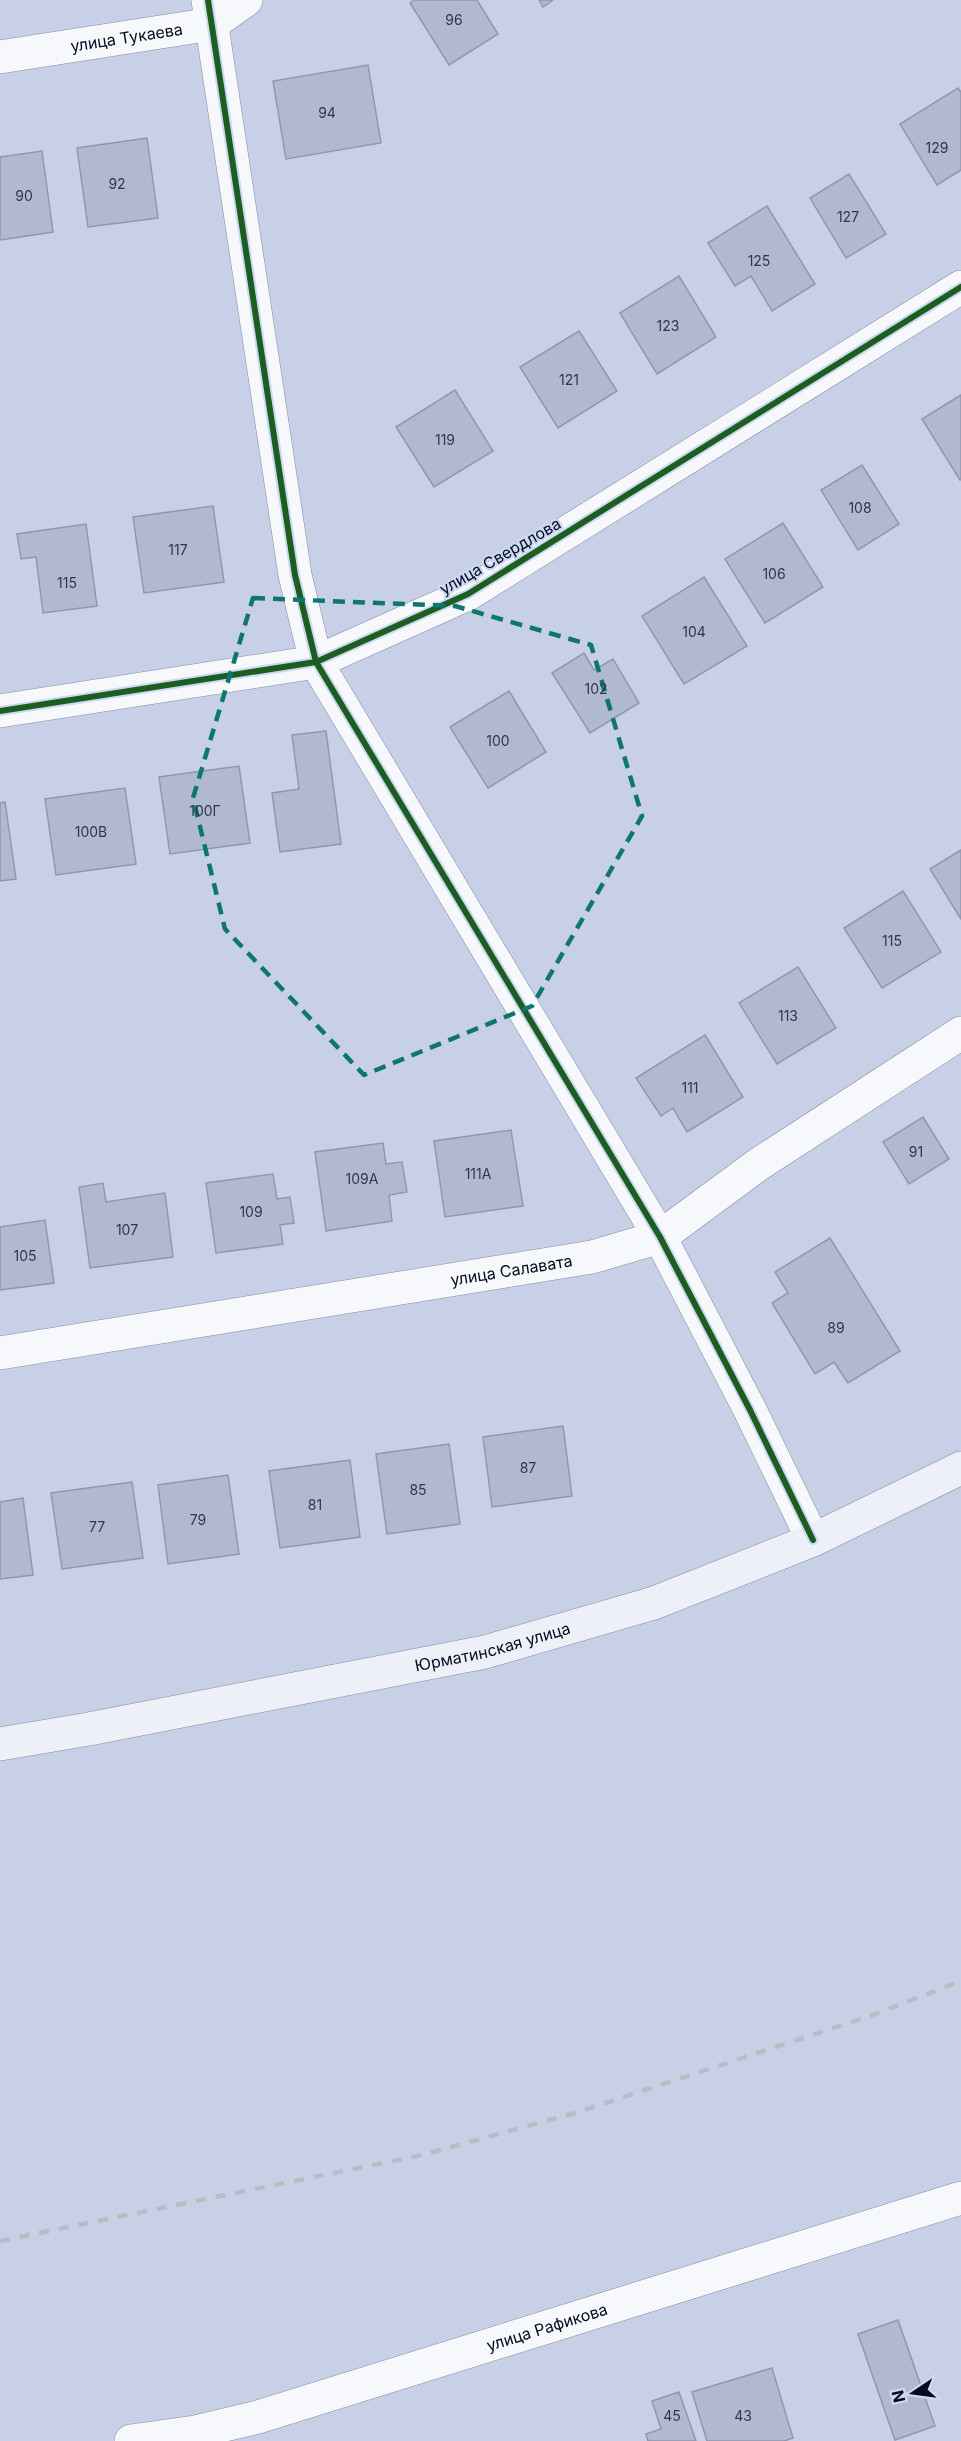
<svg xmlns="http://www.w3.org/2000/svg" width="961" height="2441" font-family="Inter,sans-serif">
  <rect width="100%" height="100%" fill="#c7d0e6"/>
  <g fill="#b0b9cf" stroke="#9098ad" stroke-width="1.5">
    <polygon points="414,0 477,0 498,34 449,65 410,3"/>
    <polygon points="539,0 553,0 543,7"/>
    <polygon points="368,65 381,143 286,159 273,81"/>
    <polygon points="958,88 961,92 961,170 937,185 900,124"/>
    <polygon points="147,138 158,218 88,227 77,148"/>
    <polygon points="42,151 53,232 0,240 0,157"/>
    <polygon points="849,174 886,234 846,258 810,198"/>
    <polygon points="767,206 815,284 772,311 751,276 735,286 708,243"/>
    <polygon points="679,276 716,337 657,374 620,313"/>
    <polygon points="579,331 617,391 558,428 520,367"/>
    <polygon points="455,390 493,451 434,487 396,427"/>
    <polygon points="961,395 961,479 960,480 922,419"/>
    <polygon points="862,465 899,524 858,550 821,490"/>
    <polygon points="213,506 224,582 144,593 133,517"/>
    <polygon points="783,523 823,587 765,623 725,559"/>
    <polygon points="86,524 97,606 43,613 36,557 21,559 17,534"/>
    <polygon points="704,577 747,646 684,684 642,616"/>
    <polygon points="584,653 594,670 613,659 639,703 590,733 552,673"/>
    <polygon points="509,691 546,752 488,788 450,727"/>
    <polygon points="326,731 341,844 280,852 272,793 299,789 292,735"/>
    <polygon points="239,766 250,843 170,854 159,777"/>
    <polygon points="125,788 136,864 56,875 45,799"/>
    <polygon points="5,802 16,879 0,881 0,803"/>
    <polygon points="961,850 961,919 930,869"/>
    <polygon points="903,891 941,952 882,988 844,928"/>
    <polygon points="798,967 836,1028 777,1064 739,1003"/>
    <polygon points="705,1035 743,1097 687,1132 673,1108 661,1116 636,1078"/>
    <polygon points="923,1117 949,1159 909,1184 883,1142"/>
    <polygon points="511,1130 523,1206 445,1217 434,1141"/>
    <polygon points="383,1143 386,1164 402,1162 407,1192 389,1195 392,1221 326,1231 315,1152"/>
    <polygon points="273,1174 277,1199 290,1197 294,1223 280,1225 283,1244 216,1253 206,1183"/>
    <polygon points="103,1183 106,1202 165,1193 173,1257 90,1268 79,1187"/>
    <polygon points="45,1220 54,1283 0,1290 0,1227"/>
    <polygon points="830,1238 900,1351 848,1383 834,1362 815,1374 772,1303 788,1293 775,1272"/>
    <polygon points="563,1426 572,1496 492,1507 483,1437"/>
    <polygon points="449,1444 460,1524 387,1534 376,1454"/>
    <polygon points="350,1460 360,1537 280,1548 269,1471"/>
    <polygon points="228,1475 239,1554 168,1564 158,1485"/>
    <polygon points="132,1482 143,1558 62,1569 51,1493"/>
    <polygon points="23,1498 33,1575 0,1579 0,1502"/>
    <polygon points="898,2320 935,2426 895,2440 858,2334"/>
    <polygon points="772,2368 793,2438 784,2441 707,2441 692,2392"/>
    <polygon points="679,2392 696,2441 648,2441 646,2434 661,2429 652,2401"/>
  </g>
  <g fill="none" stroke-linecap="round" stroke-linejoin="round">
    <g stroke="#848ca1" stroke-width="34">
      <g id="minor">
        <polyline points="208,0 295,575 316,662 660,1237 750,1410 813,1540"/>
        <path id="s1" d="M0,57L212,24L246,0"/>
        <polyline points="0,711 316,662 468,594 961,287"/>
        <path id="s2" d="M0,1353L592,1257L660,1237L759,1164L961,1033"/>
        <path id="s3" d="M131,2441L195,2432L258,2417L961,2198"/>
      </g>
    </g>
    <g stroke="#848ca1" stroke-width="34">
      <g id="secondary">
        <path id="s4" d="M0,1744L89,1729L485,1652L654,1603L813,1540L961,1468"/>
      </g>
    </g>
    <use href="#minor" stroke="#f7f8fb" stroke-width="33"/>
    <use href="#secondary" stroke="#edf0f7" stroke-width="33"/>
    <polyline stroke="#babcc3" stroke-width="4.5" stroke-dasharray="10 10" stroke-linecap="butt" points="0,2241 422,2155 575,2113 867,2017 961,1981"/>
    <g stroke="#cdd9f3" stroke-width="10">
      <g id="cycleway">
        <polyline points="208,0 295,575 316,662 660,1237 750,1410 813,1540"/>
        <polyline points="0,711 316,662 468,594 961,287"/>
      </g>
    </g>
    <use href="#cycleway" stroke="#1b5e20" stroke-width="6"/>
  </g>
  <path fill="none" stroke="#0f766e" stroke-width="4.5" stroke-dasharray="12 8" stroke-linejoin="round" d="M253,598L455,606L591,645L642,816L532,1006L364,1075L225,929L193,798Z"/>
  <g text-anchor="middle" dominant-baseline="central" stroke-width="4.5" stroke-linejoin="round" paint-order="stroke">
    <g font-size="14" fill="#30374d">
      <text x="454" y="19">96</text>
      <text x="327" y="112">94</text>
      <text x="937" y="147">129</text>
      <text x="117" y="183">92</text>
      <text x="24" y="195">90</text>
      <text x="848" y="216">127</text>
      <text x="759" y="260">125</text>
      <text x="668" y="325">123</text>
      <text x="569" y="379">121</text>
      <text x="445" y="439">119</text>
      <text x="860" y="507">108</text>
      <text x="178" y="549">117</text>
      <text x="774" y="573">106</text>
      <text x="67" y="582">115</text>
      <text x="694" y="631">104</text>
      <text x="596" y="688">102</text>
      <text x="498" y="740">100</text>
      <text x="205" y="810">100Г</text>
      <text x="91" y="831">100В</text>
      <text x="892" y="940">115</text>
      <text x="788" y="1015">113</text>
      <text x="690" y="1087">111</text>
      <text x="916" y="1151">91</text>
      <text x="478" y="1173">111А</text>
      <text x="362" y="1178">109А</text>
      <text x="251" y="1211">109</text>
      <text x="127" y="1229">107</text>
      <text x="25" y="1255">105</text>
      <text x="836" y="1327">89</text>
      <text x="528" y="1467">87</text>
      <text x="418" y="1489">85</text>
      <text x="315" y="1504">81</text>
      <text x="198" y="1519">79</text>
      <text x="97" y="1526">77</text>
      <text x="672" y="2415">45</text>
      <text x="743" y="2415">43</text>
    </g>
    <g font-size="16" fill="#040a20" stroke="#cdd9f3">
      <text stroke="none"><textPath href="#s1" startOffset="128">улица Тукаева</textPath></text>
      <text transform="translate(500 556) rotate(-30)">улица Свердлова</text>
      <text stroke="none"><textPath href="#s2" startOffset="518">улица Салавата</textPath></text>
      <text stroke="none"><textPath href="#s4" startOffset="502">Юрматинская улица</textPath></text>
      <text stroke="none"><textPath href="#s3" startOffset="432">улица Рафикова</textPath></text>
    </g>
  </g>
  <g transform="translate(913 2393) rotate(257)" stroke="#cdd9f3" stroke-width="4.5" paint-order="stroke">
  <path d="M0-4.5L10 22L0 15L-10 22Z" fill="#040a20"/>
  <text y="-9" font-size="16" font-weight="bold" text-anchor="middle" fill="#040a20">N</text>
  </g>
</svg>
